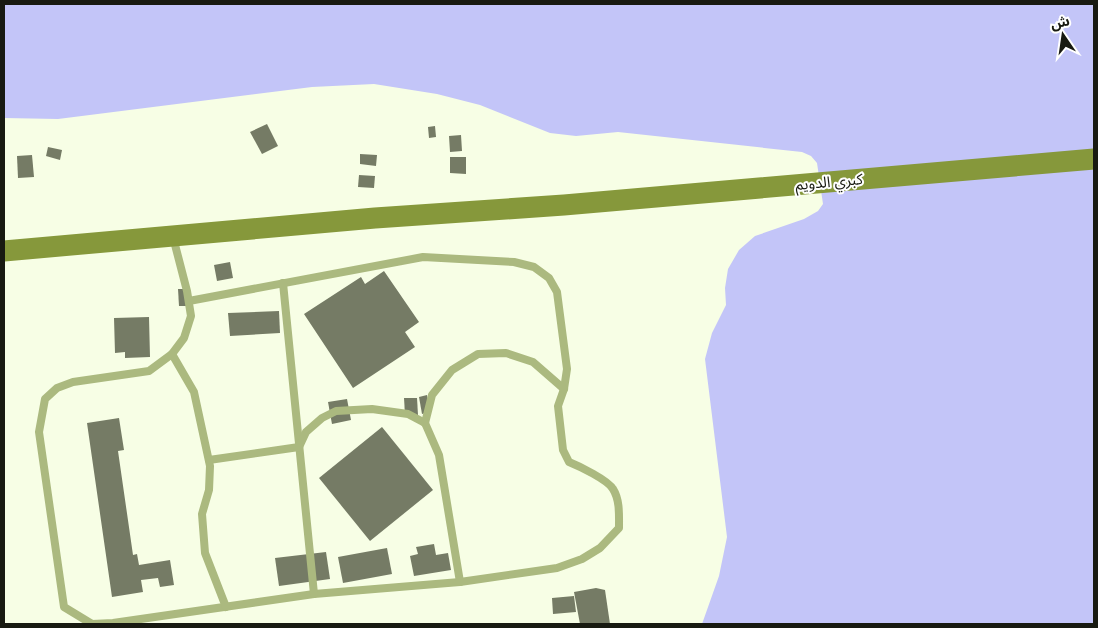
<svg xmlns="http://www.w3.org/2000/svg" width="1098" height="628" font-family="'Noto Sans','Noto Sans Arabic',sans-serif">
  <rect width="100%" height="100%" fill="#f7fee5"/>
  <polygon fill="#c3c5f8" points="4,4 1094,4 1094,624 702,624 719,576 727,537 705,359 712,333 726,305 725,288 728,269 739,250 755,236 804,219 818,211 823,204 817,163 811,156 802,152 618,132 576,136 550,133 480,105 437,94 374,84 312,87 58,119 4,118"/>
  <g fill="#757b65">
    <polygon points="267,124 278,146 262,154 250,132"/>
    <polygon points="435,126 436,137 429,138 428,127"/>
    <polygon points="461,135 462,151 450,152 449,136"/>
    <polygon points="48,147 62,150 60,160 46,156"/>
    <polygon points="360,154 377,155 376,166 360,164"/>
    <polygon points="32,155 34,177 18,178 17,156"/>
    <polygon points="450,157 466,157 466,174 450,173"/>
    <polygon points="359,175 375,176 374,188 358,187"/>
    <polygon points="230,262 233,278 217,281 214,265"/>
    <polygon points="384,271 419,322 405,332 415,347 353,388 304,314 361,277 365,284"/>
    <polygon points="178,289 186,289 186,306 179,306"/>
    <polygon points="279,311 280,333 230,336 228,313"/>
    <polygon points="149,317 150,357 125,358 125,352 115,353 114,318"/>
    <polygon points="427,395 430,412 422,414 419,397"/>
    <polygon points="404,398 417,398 418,415 405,415"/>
    <polygon points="347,399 351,420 332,424 328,402"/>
    <polygon points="119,418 124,450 118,451 133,555 137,554 139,565 170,560 174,585 160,587 158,578 141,580 143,592 112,597 87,423"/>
    <polygon points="382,427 433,490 370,541 319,478"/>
    <polygon points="434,544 436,555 448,553 451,570 414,576 410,556 418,554 416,547"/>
    <polygon points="387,548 392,574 343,583 338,557"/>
    <polygon points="326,552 330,579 279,586 275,558"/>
    <polygon points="596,588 605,590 610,624 580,624 574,592"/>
    <polygon points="574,596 576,612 553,614 552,598"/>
  </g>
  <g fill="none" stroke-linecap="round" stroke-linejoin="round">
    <g stroke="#abb97f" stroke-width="8">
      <path d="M173,237L187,291L191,316L184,338L172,354L149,371L73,382L57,388L45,399L39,432L64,607L92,624L113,623L314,594L460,582L557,568L582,559L600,548L619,528C619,515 620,500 613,489C608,480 579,466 569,462L563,450L558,406L564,389L567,369L557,292L549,278L534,267L514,262L423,257L189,301"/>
      <polyline points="283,283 314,594"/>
      <polyline points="172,354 194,392 210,466 209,490 202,514 205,553 226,607"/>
      <polyline points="425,423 432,395 452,370 478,354 506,353 533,362 564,389"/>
      <polyline points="209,460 299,447 306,432 322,418 336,411 372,409 408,414 425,423 439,455 460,582"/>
    </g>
    <polyline stroke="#86983b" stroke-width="21" points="4,251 375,218 564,205 1094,159"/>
  </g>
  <g text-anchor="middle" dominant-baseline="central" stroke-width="4" stroke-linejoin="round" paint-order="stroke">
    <g font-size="15" fill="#181a11" stroke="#fff">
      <text transform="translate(829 181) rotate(-5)">كبري الدويم</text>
    </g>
  </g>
  <rect width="1098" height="628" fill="none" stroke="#181a11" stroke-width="10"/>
  <g transform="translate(1063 35) rotate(347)" stroke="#ffffff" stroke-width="4" paint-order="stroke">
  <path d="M0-4L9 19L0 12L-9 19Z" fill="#181a11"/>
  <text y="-8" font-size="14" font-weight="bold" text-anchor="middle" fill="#181a11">ش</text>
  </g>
</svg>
